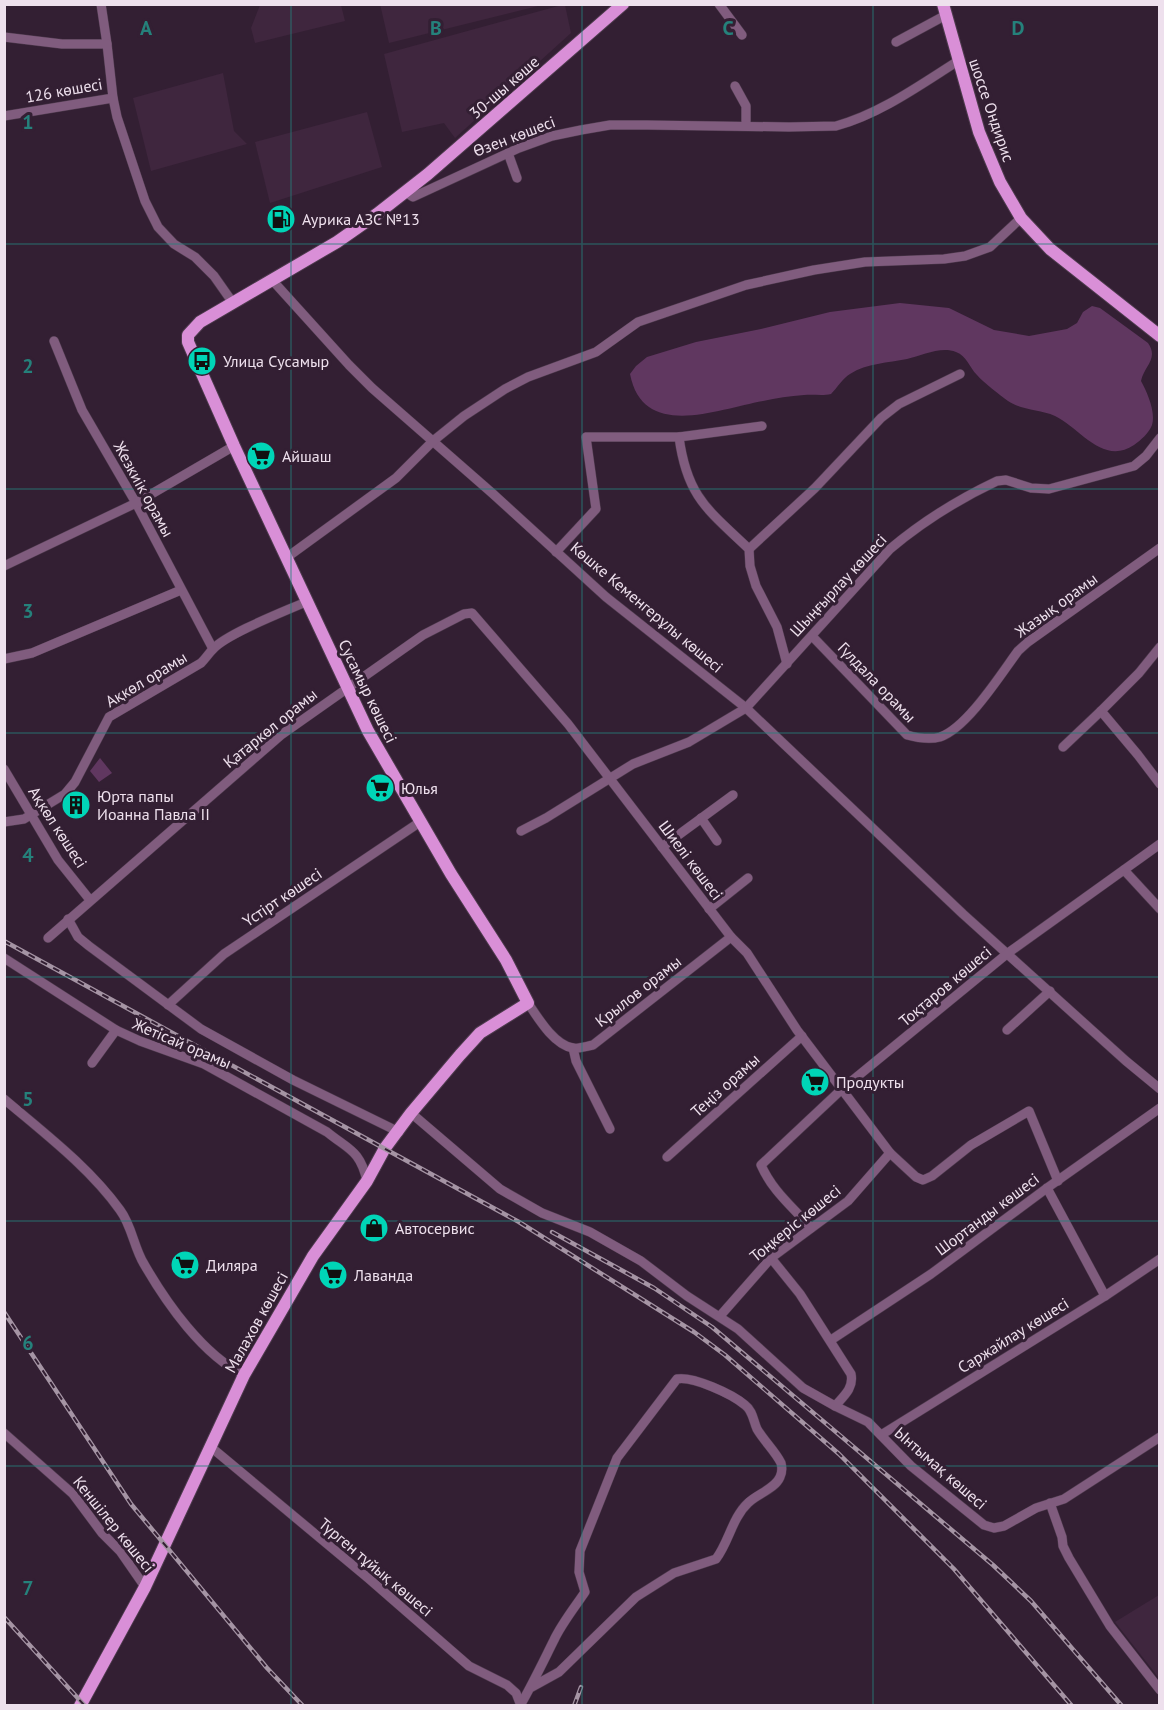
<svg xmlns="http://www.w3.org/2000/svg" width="1164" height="1710" font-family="'PT Sans',sans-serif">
  <rect width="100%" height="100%" fill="#331f33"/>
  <g fill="#3f263e">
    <polygon points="380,4 542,4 542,5 389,43"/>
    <polygon points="260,5 341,5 345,21 255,43 251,28"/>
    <polygon points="562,5 565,5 571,33 455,138 444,123 402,132 384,54"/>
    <polygon points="223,73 234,131 247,144 151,171 133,98"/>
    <polygon points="367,112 382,167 270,203 255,142"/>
    <polygon points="1159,1595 1159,1678 1115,1622"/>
  </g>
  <g fill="#603760">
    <path d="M900,303L949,308L994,330L1029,336L1067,329L1077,323L1083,312L1092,306L1100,308L1148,343C1159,359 1144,366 1141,381C1147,392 1156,412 1152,425C1149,433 1141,440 1134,445C1103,466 1080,428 1055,416C1040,409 1023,411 1008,401C1000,395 983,382 977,375C969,367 967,356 956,352C940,346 922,356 907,359C888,363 867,363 850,374C843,378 837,388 831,394C822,396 814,394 804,395C790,396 776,398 763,401C718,409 643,441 630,374L636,366L647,357L696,342L761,329L830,312Z"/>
    <polygon points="100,758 112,773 99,782 90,771"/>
  </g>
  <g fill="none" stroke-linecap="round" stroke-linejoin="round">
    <g stroke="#4d3a4d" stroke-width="10">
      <g id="minor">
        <polyline points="101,4 107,44"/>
        <polyline points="719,4 742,35"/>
        <polyline points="4,37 62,44 107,44 113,98 4,116"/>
        <polyline points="896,42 946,15"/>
        <polyline points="735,86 746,106 746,126"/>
        <polyline points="113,98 117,117 145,201 158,227 174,244 195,257 214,276 233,303"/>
        <polyline points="508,153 517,178"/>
        <path d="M405,192L413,197L519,148L552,136L581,130L610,125H647L789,127L836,126C880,114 920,85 958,61"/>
        <polyline points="273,281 349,365 372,388 492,493 606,597 746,708 963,914 1126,1061 1160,1089"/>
        <polyline points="54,341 82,410 136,503 213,649"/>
        <polyline points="679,437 762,426"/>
        <polyline points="749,549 815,488 881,418 899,404 960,374"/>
        <path d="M556,552L596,509L586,437H679C687,497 708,510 749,549L750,566L756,586L777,627L787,664"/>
        <polyline points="286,558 396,478 433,441 464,416 505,389 528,377 596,352 638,322 746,285 814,270 865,262 944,259 965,256 990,247 1021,218"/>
        <polyline points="4,566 136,503 234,446"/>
        <path d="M812,636L907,735C918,738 929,740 940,737C967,728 1001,674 1018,651L1028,642L1160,548"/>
        <polyline points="1160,647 1139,673 1101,711 1138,755 1160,784"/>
        <polyline points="4,659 32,653 181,590"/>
        <polyline points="1063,747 1101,711"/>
        <polyline points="4,769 58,860 90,900"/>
        <polyline points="701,818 717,841"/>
        <path d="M4,822L24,819L65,794L75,782L109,717L201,663C206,658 209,653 213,649C228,633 286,611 308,601"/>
        <path d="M521,831L546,818L633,764L689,742L746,708L890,549C922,522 959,499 997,481L1006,480L1031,488L1049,489L1134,466L1146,456L1160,438"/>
        <polyline points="662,847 733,795"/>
        <polyline points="1124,870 1160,909"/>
        <polyline points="709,909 748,878"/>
        <polyline points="68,919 78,937 89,946 201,1029 293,1080 399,1132"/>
        <polyline points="48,938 281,735 423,635 464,614 472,613 568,724 731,937 747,953 797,1030 890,1153 916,1177 923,1180 932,1176 971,1145 1029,1111 1058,1181"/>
        <path d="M4,958L116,1030L140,1041L204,1064L327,1132C349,1150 360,1150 367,1181"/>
        <path d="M528,1003C538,1018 554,1045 573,1048C578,1049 587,1046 593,1045L731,937"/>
        <polyline points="168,1005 224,954 420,822"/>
        <polyline points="1007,1030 1050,991"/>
        <polyline points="573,1048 576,1061 610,1129"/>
        <polyline points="92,1063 116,1030"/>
        <path d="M4,1099C44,1133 89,1167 120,1210C132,1226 134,1248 144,1264C167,1304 203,1355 244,1375"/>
        <polyline points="411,1113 500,1189 542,1213 590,1232 641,1261 687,1296 738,1329 803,1388 835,1406"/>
        <polyline points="667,1157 802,1036"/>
        <polyline points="1047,1188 1105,1296"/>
        <path d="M811,1228C793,1207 773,1192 761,1165L842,1089L1008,953L1160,844"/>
        <path d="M771,1258L800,1294L851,1374C854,1388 844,1396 835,1406L868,1422L911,1466L984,1525L994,1528L1004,1526L1036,1508L1064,1499L1160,1437"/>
        <polyline points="720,1316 771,1258 848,1201 890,1153"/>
        <polyline points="831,1340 931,1274 1047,1188 1160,1108"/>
        <polyline points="4,1433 73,1494 102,1533 120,1551 145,1587"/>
        <polyline points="881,1435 1105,1296 1160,1259"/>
        <polyline points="212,1448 368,1578 469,1666 507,1685 516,1693 521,1706"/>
        <polyline points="1050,1503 1062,1537 1063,1546 1069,1558 1110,1626 1160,1690"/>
        <path d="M521,1704C533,1683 543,1662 554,1640C562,1623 575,1607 585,1592L579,1572L580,1551L617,1458L677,1379C693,1376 732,1394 745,1405C753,1411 753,1420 757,1429C764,1441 775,1451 781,1463C782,1467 782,1473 780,1477C775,1489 757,1494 748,1503C732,1518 729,1542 716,1559L674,1573L636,1597L559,1672L530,1688"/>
      </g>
    </g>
    <g stroke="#4d3a4d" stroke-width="14">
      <g id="major">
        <polyline points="943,4 979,132 1000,182 1021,218 1050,249 1160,336"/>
        <polyline points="80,1706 145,1587 244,1375 313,1256 367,1181 385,1148 411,1113 460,1055 480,1033 528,1003 506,960 451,874 368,731 234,446 188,342 188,335 200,322 337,242 377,214 428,174 623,4"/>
      </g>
    </g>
    <use href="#minor" stroke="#805c7e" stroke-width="9"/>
    <use href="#major" stroke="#d98fd7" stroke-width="12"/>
    <g stroke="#a594a4" stroke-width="4.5">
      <g id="rail">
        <polyline points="4,941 519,1222 694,1332 725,1355 839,1454 954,1569 1072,1706"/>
        <polyline points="552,1232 654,1288 712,1327 993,1565 1031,1601 1122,1706"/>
        <polyline points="4,1312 131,1504 267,1668 303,1706"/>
        <polyline points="4,1617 85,1706"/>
        <polyline points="574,1706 581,1687"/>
      </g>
    </g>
    <use href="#rail" stroke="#331f33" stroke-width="2" stroke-dasharray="7" stroke-linecap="butt"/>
  </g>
  <path fill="none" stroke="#25817b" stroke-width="1.5" stroke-opacity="0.55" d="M291,4V1706M582,4V1706M873,4V1706M4,244H1160M4,489H1160M4,733H1160M4,977H1160M4,1221H1160M4,1466H1160"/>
  <defs>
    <g id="fuel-disc" transform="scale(1.5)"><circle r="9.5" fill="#00d5b7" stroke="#331f33"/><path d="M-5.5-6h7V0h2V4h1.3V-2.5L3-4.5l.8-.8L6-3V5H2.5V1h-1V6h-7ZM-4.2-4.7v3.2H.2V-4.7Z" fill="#111"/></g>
    <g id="bus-disc" transform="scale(1.5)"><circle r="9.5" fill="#00d5b7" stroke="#331f33"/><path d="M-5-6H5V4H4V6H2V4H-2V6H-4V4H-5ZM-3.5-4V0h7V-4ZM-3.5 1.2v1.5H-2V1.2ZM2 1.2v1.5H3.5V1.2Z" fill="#111"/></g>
    <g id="supermarket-disc" transform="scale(1.5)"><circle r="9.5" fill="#00d5b7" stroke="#331f33"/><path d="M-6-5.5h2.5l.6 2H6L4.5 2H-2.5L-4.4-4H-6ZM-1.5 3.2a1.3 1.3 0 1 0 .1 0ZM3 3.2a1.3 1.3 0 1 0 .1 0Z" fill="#111"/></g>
    <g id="building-disc" transform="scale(1.5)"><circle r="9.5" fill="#00d5b7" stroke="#331f33"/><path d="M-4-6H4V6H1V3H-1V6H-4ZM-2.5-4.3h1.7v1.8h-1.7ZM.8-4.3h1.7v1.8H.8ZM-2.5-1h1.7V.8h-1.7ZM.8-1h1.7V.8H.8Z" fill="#111"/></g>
    <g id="shop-disc" transform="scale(1.5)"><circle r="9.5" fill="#00d5b7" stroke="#331f33"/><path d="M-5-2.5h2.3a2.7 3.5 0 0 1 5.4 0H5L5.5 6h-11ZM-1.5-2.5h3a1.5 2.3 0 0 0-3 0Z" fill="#111"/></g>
  </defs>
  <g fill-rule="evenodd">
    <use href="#fuel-disc" x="281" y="219"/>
    <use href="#bus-disc" x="202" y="361"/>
    <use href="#supermarket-disc" x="261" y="456"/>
    <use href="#supermarket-disc" x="380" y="788"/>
    <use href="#building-disc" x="76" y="805"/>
    <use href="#supermarket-disc" x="815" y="1082"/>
    <use href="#shop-disc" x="374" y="1228"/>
    <use href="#supermarket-disc" x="185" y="1265"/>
    <use href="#supermarket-disc" x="333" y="1275"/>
  </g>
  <g text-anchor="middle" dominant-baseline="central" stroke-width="6" stroke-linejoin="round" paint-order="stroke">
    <g font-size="16" fill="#eee0ed" stroke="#331f33">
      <text transform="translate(504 87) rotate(-41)">30-шы көше</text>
      <text transform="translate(64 90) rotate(-10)">126 көшесі</text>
      <text transform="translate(992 110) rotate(71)">шоссе Ондирис</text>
      <text transform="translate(514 136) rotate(-21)">Өзен көшесі</text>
      <text transform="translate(144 489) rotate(61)">Жезкиік орамы</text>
      <text transform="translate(838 585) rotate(-47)">Шыңғырлау көшесі</text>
      <text transform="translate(1056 605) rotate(-36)">Жазық орамы</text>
      <text transform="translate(647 607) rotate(40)">Көшке Кеменгерұлы көшесі</text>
      <text transform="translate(146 679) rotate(-31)">Ақкөл орамы</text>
      <text transform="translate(877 682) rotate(46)">Гүлдала орамы</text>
      <text transform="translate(368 691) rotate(64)">Сусамыр көшесі</text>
      <text transform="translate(270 728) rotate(-39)">Қатаркөл орамы</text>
      <text transform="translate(58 827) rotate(57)">Ақкөл көшесі</text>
      <text transform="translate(691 860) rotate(53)">Шиелі көшесі</text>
      <text transform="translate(282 897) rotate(-34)">Үстірт көшесі</text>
      <text transform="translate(945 986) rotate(-40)">Тоқтаров көшесі</text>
      <text transform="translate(638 991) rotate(-38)">Крылов орамы</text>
      <text transform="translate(182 1043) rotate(23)">Жетісай орамы</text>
      <text transform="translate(725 1085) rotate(-42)">Теңіз орамы</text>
      <text transform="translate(987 1214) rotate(-37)">Шортанды көшесі</text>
      <text transform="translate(795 1223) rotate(-39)">Тоңкерiс көшесі</text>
      <text transform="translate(256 1322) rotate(-61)">Малахов көшесі</text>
      <text transform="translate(1013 1335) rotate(-32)">Саржайлау көшесі</text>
      <text transform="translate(941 1468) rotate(41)">Ынтымақ көшесі</text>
      <text transform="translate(114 1524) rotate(51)">Кеншілер көшесі</text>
      <text transform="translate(376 1567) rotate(40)">Түрген тұйық көшесі</text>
    </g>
    <g font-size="16" fill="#eee0ed" stroke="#331f33" text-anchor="start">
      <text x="302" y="219">Аурика АЗС №13</text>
      <text x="223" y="361">Улица Сусамыр</text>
      <text x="282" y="456">Айшаш</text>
      <text x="401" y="788">Юлья</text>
      <text x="97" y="796">Юрта папы<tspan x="97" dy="18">Иоанна Павла II</tspan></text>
      <text x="836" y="1082">Продукты</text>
      <text x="395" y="1228">Автосервис</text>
      <text x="206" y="1265">Диляра</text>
      <text x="354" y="1275">Лаванда</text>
    </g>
  </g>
  <g font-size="20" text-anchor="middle" font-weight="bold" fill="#25817b" stroke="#331f33" stroke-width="6" stroke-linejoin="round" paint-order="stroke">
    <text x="146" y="35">A</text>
    <text x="436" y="35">B</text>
    <text x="728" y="35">C</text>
    <text x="1018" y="35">D</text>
    <text x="28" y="129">1</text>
    <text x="28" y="373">2</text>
    <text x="28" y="618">3</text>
    <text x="28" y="862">4</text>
    <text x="28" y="1106">5</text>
    <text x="28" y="1350">6</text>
    <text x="28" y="1595">7</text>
  </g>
  <rect width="1164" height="1710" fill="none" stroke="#eee0ed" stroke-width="12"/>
</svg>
